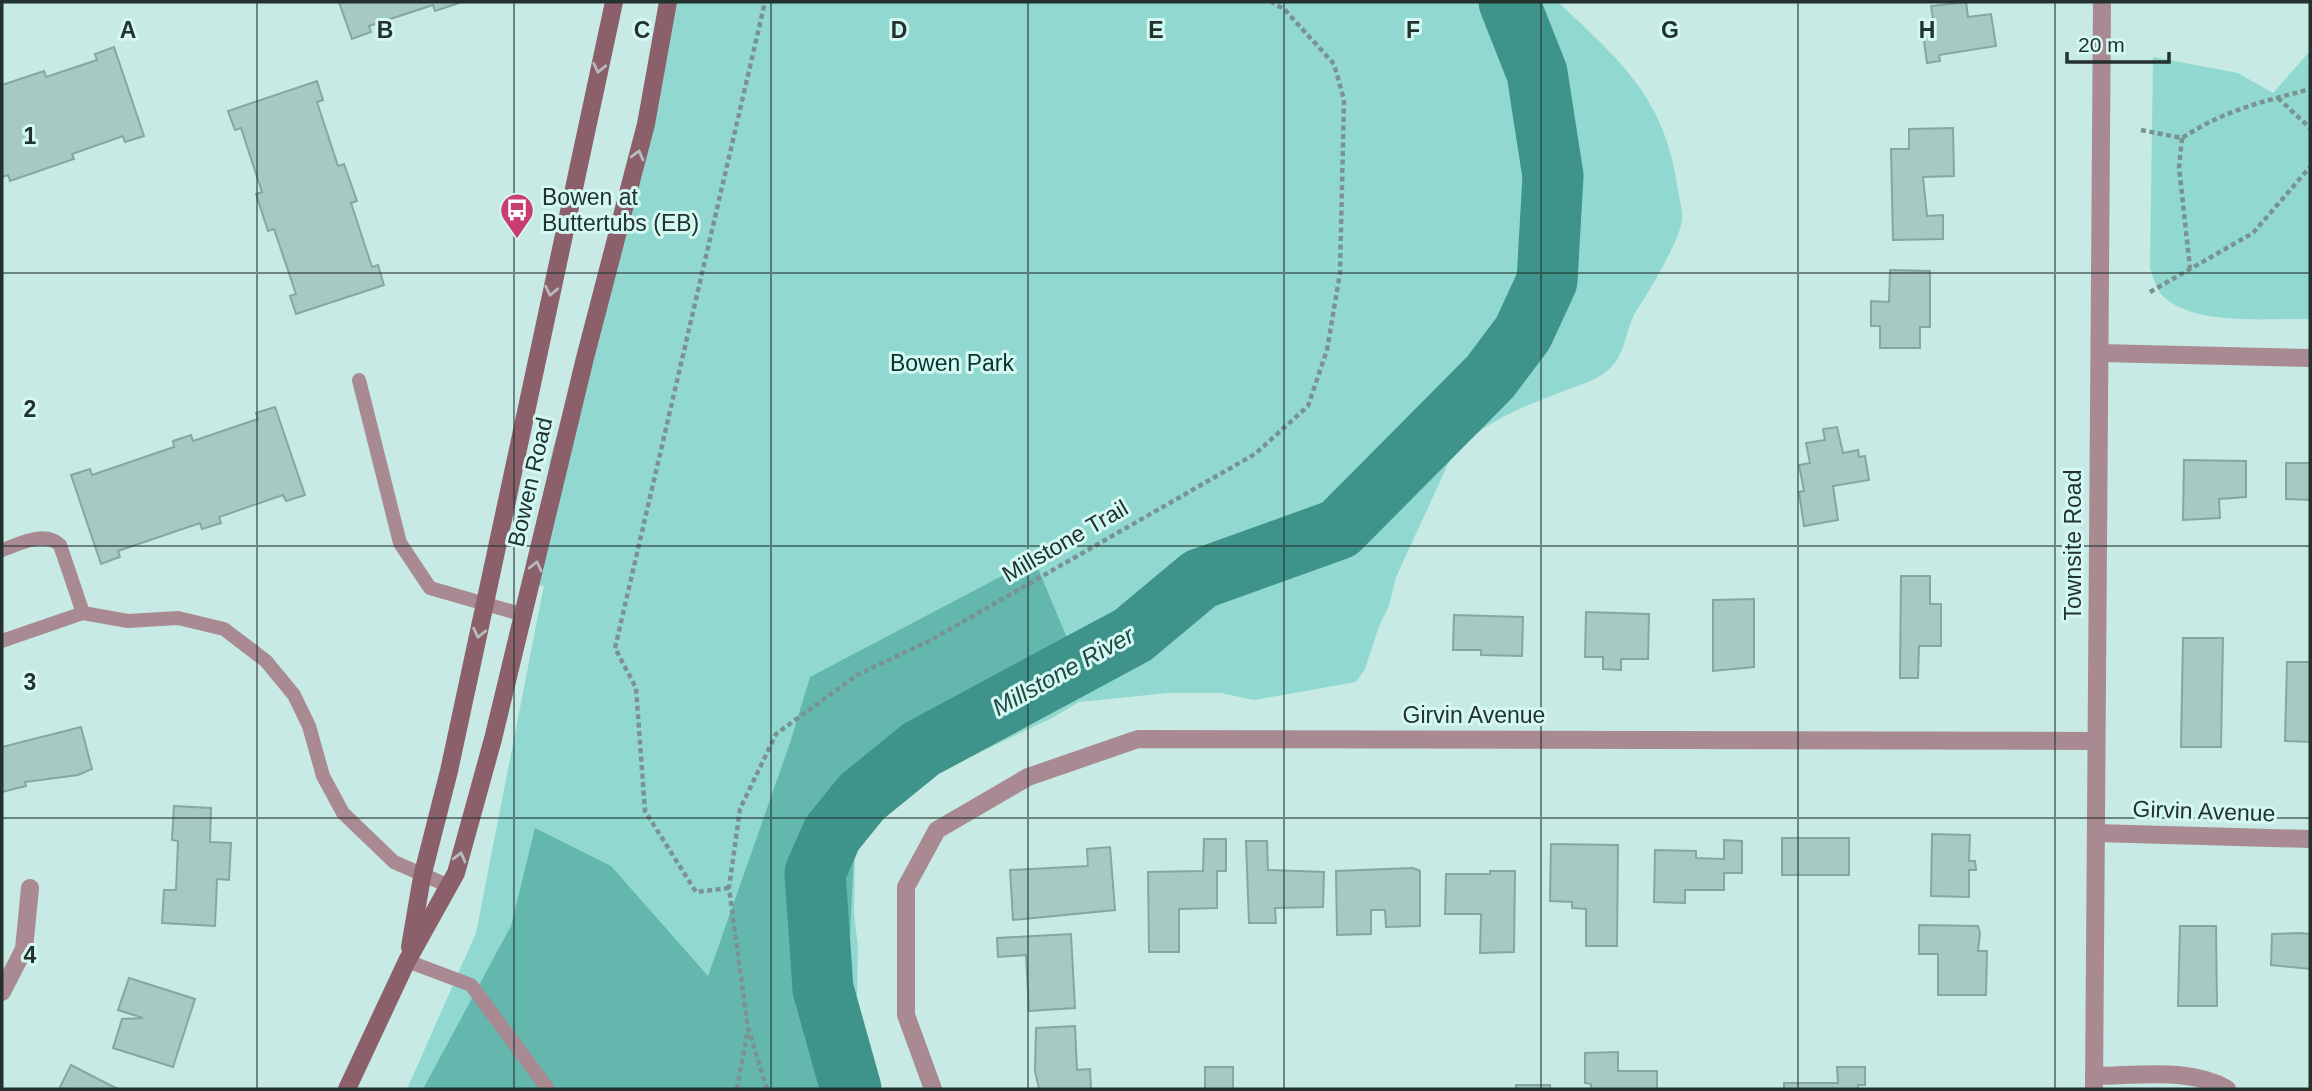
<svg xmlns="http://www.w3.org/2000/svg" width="2312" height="1091" font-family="Arial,sans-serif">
  <rect width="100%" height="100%" fill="#c7eae5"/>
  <g fill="#91d9d0">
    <path d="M676,2H1558C1618,59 1664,96 1677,184C1678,195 1683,209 1682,220C1680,240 1649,292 1637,310C1624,330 1627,355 1607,371C1594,382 1575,386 1559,393C1519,408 1474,426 1449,462L1396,577L1389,606L1379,626L1365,669L1356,682L1254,700L1221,693H1168L1079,702L1052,718L913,784L872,811L855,859L854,913L858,947L857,996L866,1089H407L476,933L544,585L533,588L550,460Z"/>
    <path d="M2310,51V319C2270,318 2190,327 2161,294C2156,287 2153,276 2150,268L2153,57L2238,73L2273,93Z"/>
  </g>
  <polygon fill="#63b7ad" points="1034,559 1067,638 990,736 855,829 843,1089 423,1089 511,926 535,828 611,866 708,976 790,743 810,677"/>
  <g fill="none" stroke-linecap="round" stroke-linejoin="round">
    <polyline stroke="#3e948b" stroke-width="61" points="851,1089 823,989 815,873 832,834 862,797 921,749 1133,635 1200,579 1339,529 1490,377 1523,333 1547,281 1553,176 1537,73 1509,2"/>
  </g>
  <g fill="#a7c9c4" stroke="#85a7a2" stroke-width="2">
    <polygon points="339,2 462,2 435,11 433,5 369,26 371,32 352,39"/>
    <polygon points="1966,2 1968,17 1991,14 1996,46 1939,55 1940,61 1927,63 1923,33 1935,31 1931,6"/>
    <polygon points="114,47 144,136 125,142 123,136 72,154 74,159 10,181 8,175 2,177 2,85 44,71 46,77 97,60 95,54"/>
    <polygon points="317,81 323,100 317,102 338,166 344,164 357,201 351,203 372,267 378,265 384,285 296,314 290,296 296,294 274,229 268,231 256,194 262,192 241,128 235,130 228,111"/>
    <polygon points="1953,128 1954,176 1923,177 1927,216 1943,215 1943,239 1893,240 1891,149 1909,149 1909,129"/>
    <polygon points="1890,270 1930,271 1930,327 1920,327 1920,348 1880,348 1880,326 1871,326 1871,301 1889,302"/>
    <polygon points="275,407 305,495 286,501 283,495 219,517 221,523 202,529 200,523 118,551 120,557 101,564 71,475 90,469 92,475 174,447 173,441 191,435 193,441 258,419 256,413"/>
    <polygon points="1837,427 1843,453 1858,450 1859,457 1865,456 1869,480 1833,486 1838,520 1804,526 1799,492 1804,491 1799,465 1810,463 1806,443 1825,440 1823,429"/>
    <polygon points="2184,460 2246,461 2246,497 2219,499 2220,518 2183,520"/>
    <polygon points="2286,463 2310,463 2310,500 2286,499"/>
    <polygon points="1901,576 1930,576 1930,604 1941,604 1941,646 1919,646 1918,678 1900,678"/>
    <polygon points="1754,599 1754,667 1713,671 1713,600"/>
    <polygon points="1586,612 1649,614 1648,659 1621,659 1621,670 1603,669 1603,657 1585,657"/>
    <polygon points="1454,615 1523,617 1522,656 1481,655 1481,650 1453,650"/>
    <polygon points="2183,638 2223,638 2221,747 2181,747"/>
    <polygon points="2287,662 2310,662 2310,742 2285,741"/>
    <polygon points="81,727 92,769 78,775 25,782 26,786 2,792 2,747"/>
    <polygon points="174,806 211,808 210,842 231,843 229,880 217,879 215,926 162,923 164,890 176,890 178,841 172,840"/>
    <polygon points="1932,834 1970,835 1969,861 1975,861 1976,870 1969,870 1969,897 1931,896"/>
    <rect x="1782" y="838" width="67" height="37"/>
    <polygon points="1204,839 1226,839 1226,871 1217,871 1217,908 1179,909 1179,952 1149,952 1148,872 1203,871"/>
    <polygon points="1724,840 1742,841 1742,873 1724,873 1724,890 1685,890 1685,903 1654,902 1655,850 1696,851 1696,858 1724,859"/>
    <polygon points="1246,841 1267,841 1268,870 1324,872 1323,907 1275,908 1276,923 1249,923"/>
    <polygon points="1551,844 1618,845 1617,946 1586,946 1586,909 1572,908 1572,902 1550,901"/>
    <polygon points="1110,847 1115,910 1013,920 1010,870 1088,866 1087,849"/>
    <polygon points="1413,868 1420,871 1420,926 1386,927 1385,910 1371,910 1371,934 1337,935 1336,871"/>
    <polygon points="1490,871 1515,871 1514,952 1480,953 1481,914 1445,914 1446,874 1490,874"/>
    <polygon points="1919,925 1978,926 1980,933 1978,951 1987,951 1986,995 1938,995 1938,954 1919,954"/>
    <polygon points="2180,926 2216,926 2217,1006 2178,1006"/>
    <polygon points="2300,933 2310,934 2310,969 2271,965 2272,934"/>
    <polygon points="1071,934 1075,1008 1029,1011 1026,955 998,957 997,938"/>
    <polygon points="129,978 195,999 173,1067 113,1048 122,1019 143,1018 118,1010"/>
    <polygon points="1075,1026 1077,1070 1090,1069 1091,1089 1039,1089 1035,1071 1036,1028"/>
    <polygon points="1618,1052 1618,1071 1657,1071 1657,1089 1591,1089 1591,1084 1585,1083 1585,1053"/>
    <polygon points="71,1065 100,1080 118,1089 59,1089"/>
    <rect x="1205" y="1067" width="28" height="22"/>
    <polygon points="1837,1067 1865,1067 1865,1085 1858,1085 1858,1089 1784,1089 1784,1083 1838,1083"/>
    <rect x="1516" y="1085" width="34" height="4"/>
  </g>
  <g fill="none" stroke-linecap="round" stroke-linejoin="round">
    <g stroke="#7a9390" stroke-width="4.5" stroke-dasharray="5 3.5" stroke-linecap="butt">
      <polyline points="2278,98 2310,128"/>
      <path d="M2141,130L2182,138C2227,109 2259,103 2310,89"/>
      <polyline points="2182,138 2179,167 2190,268"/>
      <polyline points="2150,292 2253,233 2310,167"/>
      <polyline points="729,888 696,892 645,811 636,688 615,648 765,2"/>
      <polyline points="737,1089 748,1029"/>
      <polyline points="767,1089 748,1028 729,888 740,809 776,734 857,675 931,640 1255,454 1308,406 1327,350 1340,273 1344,100 1334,64 1285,10 1272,2"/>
    </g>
    <g stroke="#a98a92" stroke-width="14">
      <polyline points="359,380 400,543 430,588 524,615"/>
      <path d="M2,550C20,544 44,530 60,545L83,613L2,641"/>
      <polyline points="83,613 128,621 178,618 224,629 266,661 294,695 309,726 323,776 343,813 394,862 449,886"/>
      <polyline points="407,961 471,985 548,1089"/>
    </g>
    <g stroke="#a98a92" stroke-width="18">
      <polyline points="2096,833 2310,839"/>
      <polyline points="2,992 24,949 30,888"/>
      <path d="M2094,1076C2137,1076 2189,1067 2227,1089"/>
      <polyline points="933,1089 906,1015 906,887 937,830 1028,777 1138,739 2096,741"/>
    </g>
    <g stroke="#a98a92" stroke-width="18">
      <polyline points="2100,353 2310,358"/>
      <polyline points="2094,1089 2102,2"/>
    </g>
    <g stroke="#8b606b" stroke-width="18">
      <polyline points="410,947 422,877 449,771 614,2"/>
      <polyline points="347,1089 407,961 456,873 493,739 585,358 646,124 668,2"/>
    </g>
  </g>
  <defs><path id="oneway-chevron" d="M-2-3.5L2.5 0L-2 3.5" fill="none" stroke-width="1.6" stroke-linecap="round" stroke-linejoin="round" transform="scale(1.75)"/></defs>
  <g stroke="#b7bbbc">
    <use href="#oneway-chevron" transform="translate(599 68) rotate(102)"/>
    <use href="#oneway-chevron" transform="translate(638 155) rotate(-75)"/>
    <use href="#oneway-chevron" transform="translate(551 291) rotate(102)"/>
    <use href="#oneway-chevron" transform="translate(536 566) rotate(-77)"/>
    <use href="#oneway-chevron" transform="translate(479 633) rotate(102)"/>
    <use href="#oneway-chevron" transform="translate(460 857) rotate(-75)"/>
  </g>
  <path fill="none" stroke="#23312f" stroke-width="2" stroke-opacity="0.55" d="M257,2V1089M514,2V1089M771,2V1089M1028,2V1089M1284,2V1089M1541,2V1089M1798,2V1089M2055,2V1089M2,273H2310M2,546H2310M2,818H2310"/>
  <defs>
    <g id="bus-pin" transform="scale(1.75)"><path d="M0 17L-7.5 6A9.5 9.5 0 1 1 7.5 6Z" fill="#c93d71" stroke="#d4f8f2"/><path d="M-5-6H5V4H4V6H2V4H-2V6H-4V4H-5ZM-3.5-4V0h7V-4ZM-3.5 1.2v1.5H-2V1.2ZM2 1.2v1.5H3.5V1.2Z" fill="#fff"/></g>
  </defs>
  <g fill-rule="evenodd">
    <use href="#bus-pin" x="517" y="210"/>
  </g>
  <g text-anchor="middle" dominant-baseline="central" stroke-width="6" stroke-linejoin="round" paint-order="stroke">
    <g font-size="23" fill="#23312f" stroke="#d4f8f2" text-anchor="start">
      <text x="542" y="197">Bowen at<tspan x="542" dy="26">Buttertubs (EB)</tspan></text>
    </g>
    <g font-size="23" fill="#08332f" stroke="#d4f8f2">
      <text x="952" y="363">Bowen Park</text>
    </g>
    <g font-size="23" fill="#23312f" stroke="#d4f8f2">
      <text transform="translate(530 482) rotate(-77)">Bowen Road</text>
      <text transform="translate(1065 541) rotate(-30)">Millstone Trail</text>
      <text transform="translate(2073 545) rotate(-90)">Townsite Road</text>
      <text x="1474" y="715">Girvin Avenue</text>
      <text transform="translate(2204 811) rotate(2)">Girvin Avenue</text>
    </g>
    <g font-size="24" font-style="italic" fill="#204843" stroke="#d4f8f2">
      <text transform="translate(1063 671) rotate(-29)">Millstone River</text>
    </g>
  </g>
  <g font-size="23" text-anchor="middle" font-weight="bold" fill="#23312f" stroke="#d4f8f2" stroke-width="6" stroke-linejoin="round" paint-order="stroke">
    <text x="128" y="38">A</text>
    <text x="385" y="38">B</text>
    <text x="642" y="38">C</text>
    <text x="899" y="38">D</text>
    <text x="1156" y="38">E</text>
    <text x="1413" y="38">F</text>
    <text x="1670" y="38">G</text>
    <text x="1927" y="38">H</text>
    <text x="30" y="144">1</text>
    <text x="30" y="417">2</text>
    <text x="30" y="690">3</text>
    <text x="30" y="963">4</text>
  </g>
  <rect width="2312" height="1091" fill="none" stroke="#23312f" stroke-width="7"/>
  <path d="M2067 52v10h102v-10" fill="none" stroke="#23312f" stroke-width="3.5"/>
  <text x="2078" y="52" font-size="21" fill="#23312f" stroke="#d4f8f2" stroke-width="5" paint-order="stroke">20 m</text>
</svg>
